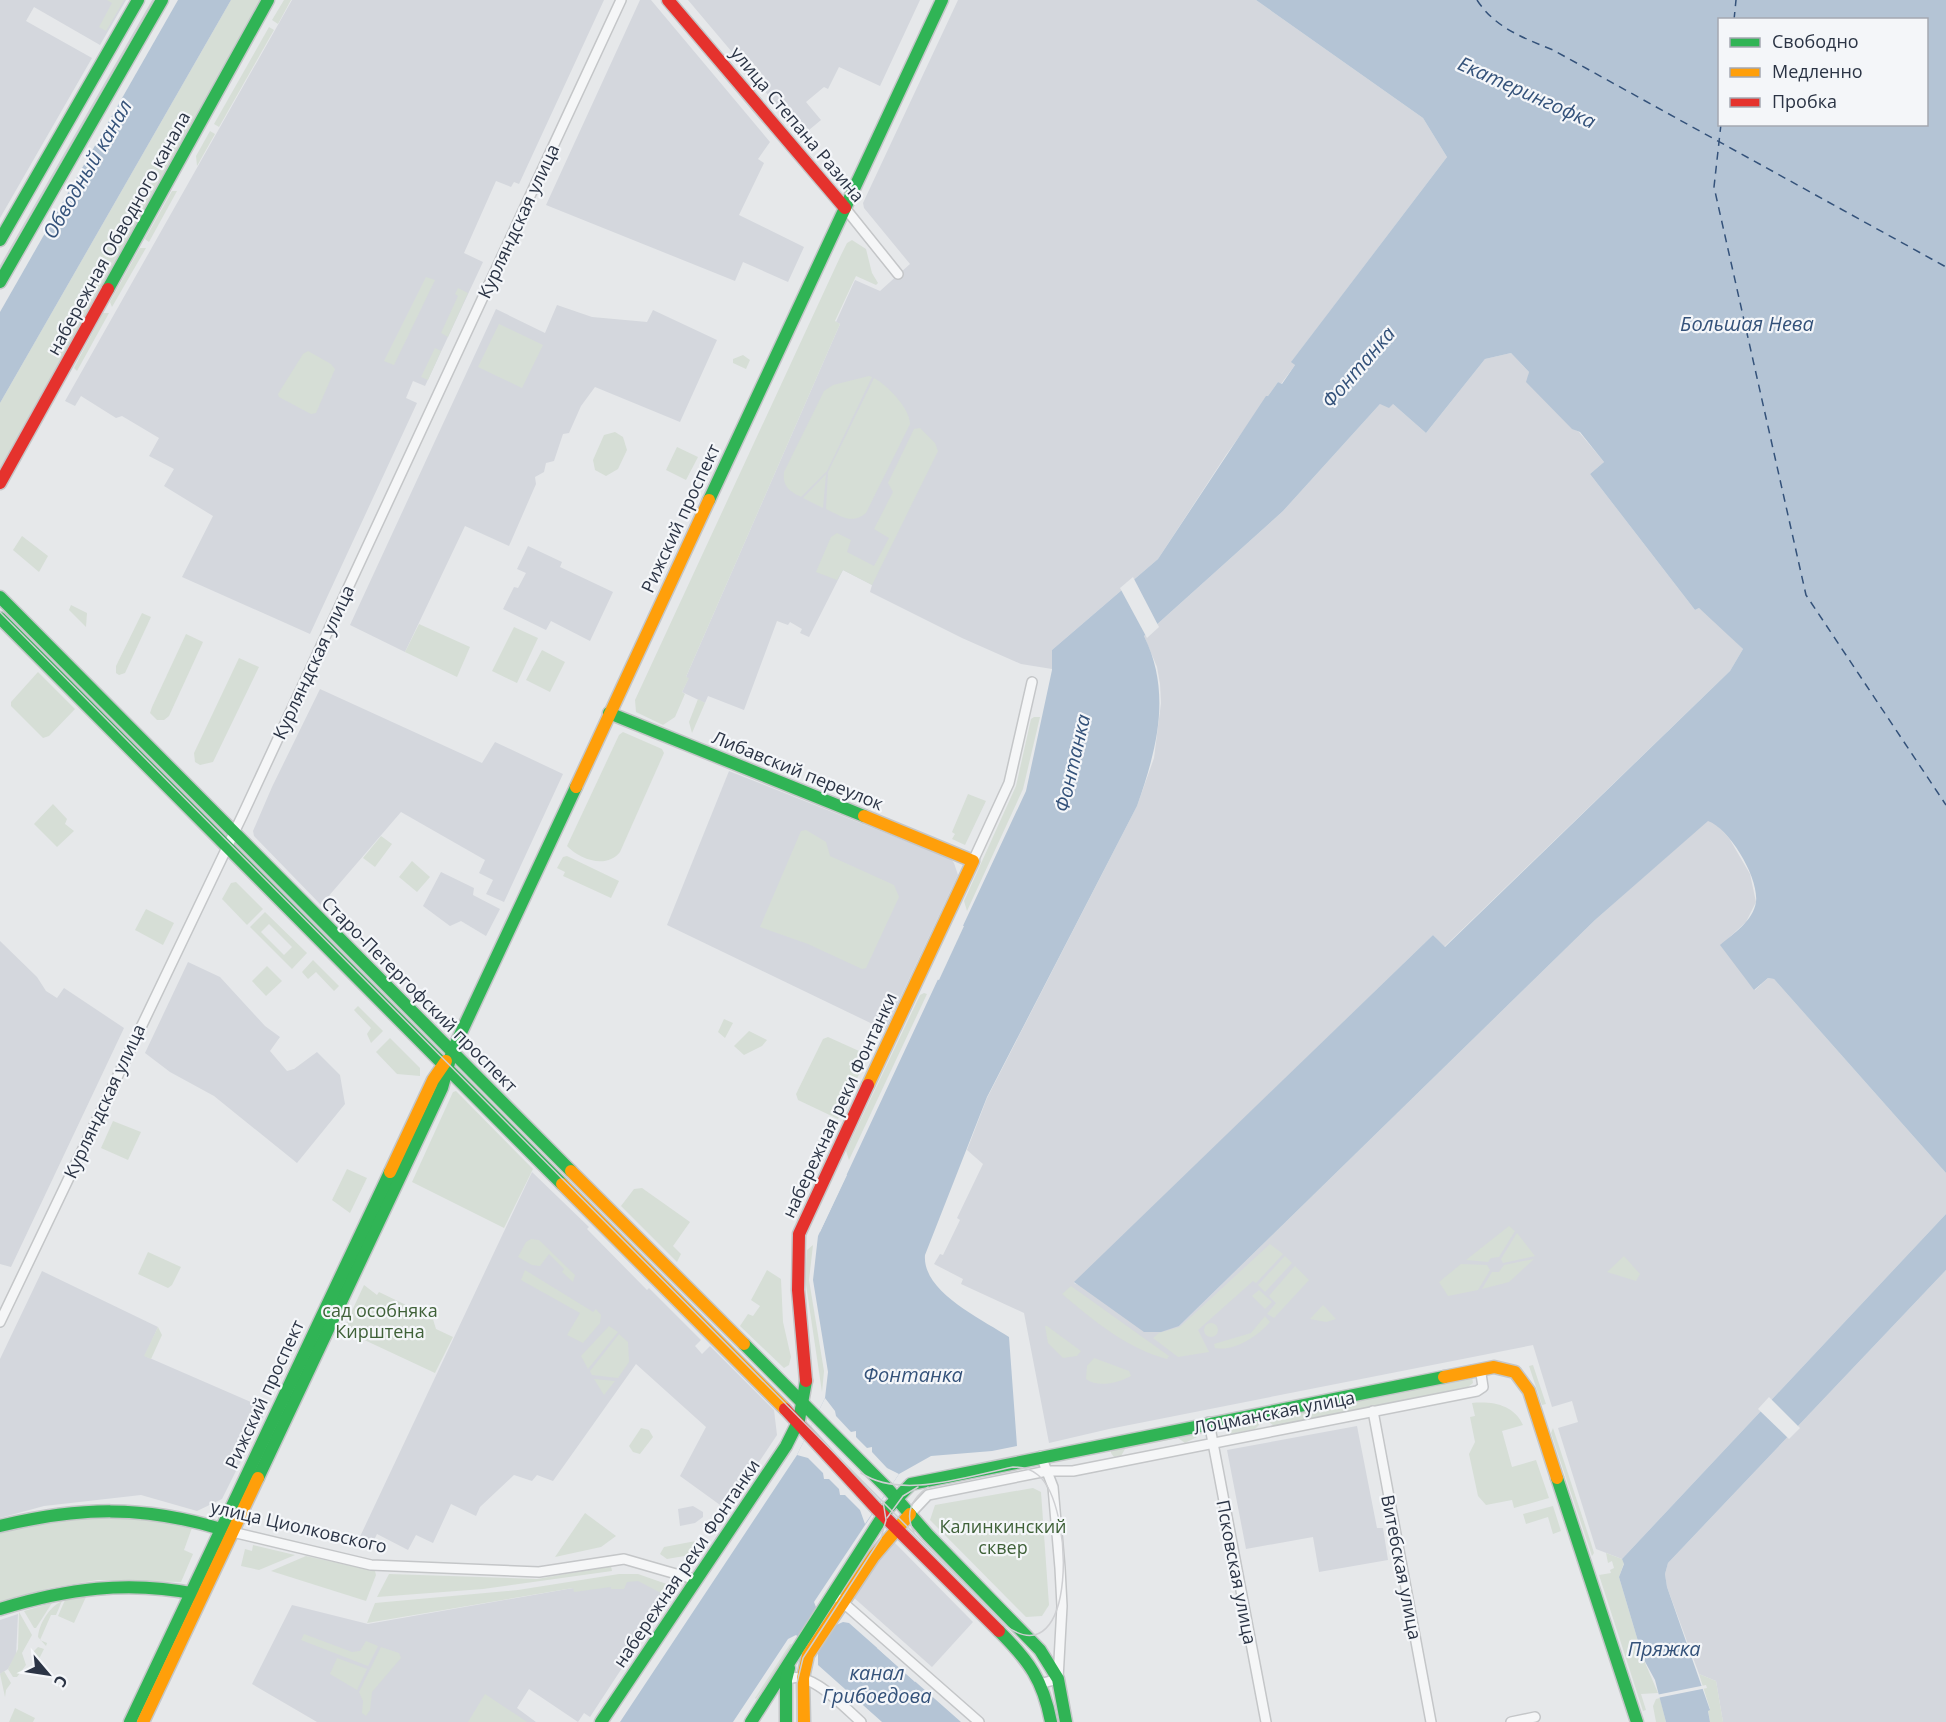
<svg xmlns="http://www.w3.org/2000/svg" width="1946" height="1722" font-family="'Open Sans',sans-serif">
  <rect width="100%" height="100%" fill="#e6e8ea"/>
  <g fill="#d4d7dd">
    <polygon points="0,0 126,0 100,45 34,7 26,21 92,58 0,218"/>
    <polygon points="292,0 604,0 519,184 514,182 511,187 496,181 464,253 483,262 425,386 413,381 406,398 417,403 310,634 182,577 213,516 164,486 174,469 149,456 159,438 122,416 116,418 81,396 75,406 65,401"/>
    <polygon points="640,0 651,0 770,142 758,159 764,163 739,215 804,247 788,282 743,262 735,281 546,205"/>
    <polygon points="688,0 920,0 880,86 839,67 828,89 824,87 806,102 821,120 803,135 762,88 767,83 766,79 753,63 748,71"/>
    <polygon points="958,0 1256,0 1423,118 1447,157 1292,361 1295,365 1281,384 1278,382 1226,455 1158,559 1052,650 1052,669 1021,664 962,638 870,592 872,585 843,570 809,637 800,633 802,629 790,622 788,625 777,621 744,710 708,696 705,703 682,692 688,679 686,677 840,324 836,322 855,280 880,291 910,264 864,208 863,203"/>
    <polygon points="557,305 592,317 647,322 653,310 717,340 680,422 595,387 581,406 569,433 563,434 554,461 546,463 544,472 535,477 536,484 509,546 465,526 405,652 350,625 496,309 545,333"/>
    <polygon points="1511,353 1529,372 1527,382 1572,428 1579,432 1604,462 1590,474 1695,610 1699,608 1708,615 1743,649 1730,671 1444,947 1433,935 1074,1283 1179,1326 1595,920 1708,820 1715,823 1729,838 1750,874 1756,902 1746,922 1721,945 1755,990 1768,978 1774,979 1946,1173 1946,1214 1622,1559 1596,1549 1558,1428 1578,1422 1572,1401 1552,1407 1533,1345 1109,1429 1049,1443 1024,1313 961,1284 963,1279 934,1264 940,1254 943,1255 960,1220 957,1218 983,1164 967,1150 987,1098 1137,806 1154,758 1161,703 1160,684 1157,667 1144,636 1283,511 1380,404 1393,404 1426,433 1485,359"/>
    <polygon points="528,546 562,562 560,567 613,592 590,641 551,621 546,630 503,609 514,587 518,588 526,573 517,569"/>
    <polygon points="320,689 482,763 495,742 563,774 504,902 486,894 493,880 479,873 485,860 401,812 321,905 254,836 253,831 272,787"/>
    <polygon points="729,771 951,859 954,863 958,875 885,1030 667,925"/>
    <polygon points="441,872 474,888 473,895 500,909 486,936 461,921 450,926 423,906"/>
    <polygon points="0,941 37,977 46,991 57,998 64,988 124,1028 11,1267 0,1264"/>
    <polygon points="188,962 220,977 265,1026 280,1037 270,1051 287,1071 294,1069 317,1052 340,1075 345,1104 297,1163 214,1096 170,1072 145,1053"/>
    <polygon points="532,1172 589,1227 587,1229 647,1290 649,1288 701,1340 695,1346 702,1354 710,1346 774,1410 777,1435 727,1510 680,1476 706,1427 636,1364 553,1481 537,1475 532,1481 514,1475 480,1507 476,1516 451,1504 433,1543 416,1535 408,1550 377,1534 370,1548 362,1547 362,1544 357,1543"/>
    <polygon points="1946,1270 1946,1722 1723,1722 1716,1681 1699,1674 1667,1587 1665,1574 1668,1563"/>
    <polygon points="42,1271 158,1327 145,1356 267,1409 222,1499 197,1511 141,1495 44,1506 0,1518 0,1359"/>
    <polygon points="1357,1426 1377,1528 1383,1528 1388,1560 1319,1572 1313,1537 1246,1549 1227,1450"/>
    <polygon points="693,1506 703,1512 703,1517 695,1523 680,1526 678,1509"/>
    <polygon points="895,1543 973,1622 932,1667 852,1596 890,1544"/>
    <polygon points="641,1576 675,1587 590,1717 584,1713 578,1722 529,1689 517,1708 536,1722 317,1722 252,1684 292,1605 368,1624"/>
    <polygon points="18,1614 16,1656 8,1669 0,1674 0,1620"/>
  </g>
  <g fill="#d6ded6" fill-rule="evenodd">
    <polygon points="107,0 124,0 106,31 99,27 112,3"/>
    <polygon points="231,0 261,0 0,468 0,403"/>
    <polygon points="284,0 291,0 278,24 272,20"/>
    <polygon points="269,27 274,30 219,127 214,124"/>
    <polygon points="210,131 215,134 197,166 196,156"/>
    <polygon points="172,191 177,191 149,242 145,239"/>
    <polygon points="852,240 866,249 872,273 878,283 876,285 856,276 835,321 840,324 686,677 689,678 682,692 685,694 675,717 663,725 636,712 635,700 841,255 847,243"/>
    <polygon points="140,248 146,248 112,307 110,302"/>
    <polygon points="426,277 435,280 394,365 384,361"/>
    <polygon points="458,288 468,293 448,337 441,333 458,296 455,294"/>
    <polygon points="103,313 109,313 77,371 74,368"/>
    <polygon points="499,324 543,345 522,388 478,367"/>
    <polygon points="435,348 441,351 428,380 421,377"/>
    <polygon points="308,351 331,364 335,369 316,413 311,414 279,397 278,394 303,354"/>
    <polygon points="743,355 750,360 746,369 733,363 733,359"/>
    <path d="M869,376L872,377L827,471L801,497C792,492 782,488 784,472L824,391L833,385Z"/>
    <path d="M874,378C887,385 910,408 910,424L866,513C852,525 841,516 826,509L828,472Z"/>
    <polygon points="920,428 935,443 938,451 872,585 843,570 837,580 816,572 831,537 837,533 851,540 847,552 874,566 889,538 874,529 893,492 888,483 914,429"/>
    <polygon points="615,432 623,437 627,450 618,469 606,476 595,470 593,460 604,435"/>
    <polygon points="677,447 698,457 686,480 666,470"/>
    <polygon points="826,474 823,508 803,498"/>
    <polygon points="22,536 48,556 39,572 13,550"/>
    <polygon points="71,605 87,613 86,627 69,610"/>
    <polygon points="142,613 151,617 125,673 119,675 116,673 116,666"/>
    <polygon points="419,624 470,647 457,677 405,652"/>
    <polygon points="514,627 538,638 517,683 492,671"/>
    <polygon points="186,634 203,642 169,716 164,720 157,720 150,713 152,707"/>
    <polygon points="542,650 565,662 550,692 526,680"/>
    <polygon points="239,658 259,667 213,762 200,765 195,762 194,753"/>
    <polygon points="38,672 75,709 49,736 43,738 11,706 11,702"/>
    <polygon points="698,699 705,703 692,733 689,722"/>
    <polygon points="1034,717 1040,717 1023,789 967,911 964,901 1016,786 1031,719"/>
    <path d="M623,732L662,749L664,753L620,852C607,869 580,860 567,846L619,735Z"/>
    <polygon points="968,794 986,801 965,845 952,839 955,834 952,832"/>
    <polygon points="53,804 67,819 65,824 74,831 57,847 34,824"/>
    <polygon points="806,830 826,842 830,856 894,885 899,897 866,968 862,969 808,944 760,927 801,831"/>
    <polygon points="381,836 392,844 375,867 363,858"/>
    <polygon points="567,856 619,881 611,898 563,876 565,872 557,868 563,857"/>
    <polygon points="412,861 430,877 417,892 399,877"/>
    <polygon points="236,882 263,909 247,925 222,899 231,883"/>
    <polygon points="146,909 174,923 163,945 135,930"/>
    <path d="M265,912L307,953L292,969L250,927ZM269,924L292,947L284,955L261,932Z"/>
    <polygon points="313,960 339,986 334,991 316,972 308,979 302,972"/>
    <polygon points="267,966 282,981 266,996 252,981"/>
    <polygon points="924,993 927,994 849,1160 846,1151 920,995"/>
    <polygon points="358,1006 383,1031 371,1043 367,1034 371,1028 354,1010"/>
    <polygon points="724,1019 733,1023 725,1038 718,1032"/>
    <polygon points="749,1031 767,1040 762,1046 744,1055 734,1046"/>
    <polygon points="828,1037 868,1055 838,1119 798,1100 796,1094 823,1039"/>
    <polygon points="390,1038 420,1068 420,1076 397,1074 376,1052"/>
    <polygon points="456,1091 533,1169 504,1228 412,1182 453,1092"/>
    <polygon points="113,1121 141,1132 128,1160 101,1148"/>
    <polygon points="347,1169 367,1178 350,1213 332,1200"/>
    <polygon points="642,1188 690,1222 673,1246 681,1254 677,1262 621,1206 634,1189"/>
    <polygon points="1509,1226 1515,1231 1499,1257 1491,1258 1488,1262 1466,1260"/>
    <polygon points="1517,1233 1535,1256 1503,1263 1501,1259"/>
    <polygon points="531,1239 539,1240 575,1275 573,1282 562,1272 564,1269 549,1254 540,1266 532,1265 518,1257 526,1242"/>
    <polygon points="1270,1244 1283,1254 1256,1283 1253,1281 1198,1330 1209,1352 1178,1357 1153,1338 1159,1333 1180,1327"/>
    <polygon points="813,1245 809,1280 824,1371 822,1392 805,1278 807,1250"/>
    <polygon points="148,1252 181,1267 172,1285 168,1288 138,1274"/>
    <polygon points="1285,1256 1292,1263 1265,1292 1258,1285"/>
    <polygon points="1624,1256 1640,1274 1636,1281 1607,1272"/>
    <polygon points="1534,1259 1509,1282 1482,1289 1492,1272 1499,1272 1504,1265"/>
    <polygon points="1461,1264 1487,1265 1490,1270 1478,1290 1448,1296 1439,1282"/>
    <polygon points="1295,1266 1309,1280 1274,1318 1267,1314 1276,1303 1269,1296"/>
    <polygon points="525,1270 590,1310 593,1312 596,1309 601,1315 600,1323 583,1343 567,1335 580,1313 521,1280"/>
    <polygon points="767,1270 781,1279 783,1322 791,1357 789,1365 784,1368 740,1326 748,1314 753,1316 760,1306 751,1300"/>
    <polygon points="364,1285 377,1295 379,1292 406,1305 404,1311 413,1315 416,1310 432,1316 436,1329 453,1337 435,1373 343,1330"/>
    <path d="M1071,1286L1169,1356L1167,1359C1126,1348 1094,1321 1062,1294Z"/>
    <polygon points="1259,1290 1272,1302 1265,1309 1252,1296"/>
    <polygon points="1323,1305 1336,1319 1326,1322 1310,1319"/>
    <path d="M1265,1316L1270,1322C1258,1336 1234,1352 1215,1348L1214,1344L1251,1333Z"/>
    <circle cx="1211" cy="1330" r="7"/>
    <polygon points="609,1326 618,1332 588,1369 581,1356"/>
    <polygon points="1045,1326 1047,1326 1081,1351 1077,1356 1063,1358 1048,1343"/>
    <polygon points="158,1327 162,1335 151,1359 144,1356"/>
    <polygon points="619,1334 628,1342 629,1362 618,1378 592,1375 590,1371"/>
    <path d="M1094,1358L1129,1371L1131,1376C1118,1383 1098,1388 1086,1379L1087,1366Z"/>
    <polygon points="1533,1365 1546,1404 1542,1405 1529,1366"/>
    <polygon points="1472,1376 1473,1383 1468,1387 1274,1426 1269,1422 1268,1418"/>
    <polygon points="594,1379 615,1381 604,1395"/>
    <path d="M1472,1403C1493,1401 1514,1405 1523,1425L1502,1431L1512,1467L1536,1460L1549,1498L1514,1508L1512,1500L1486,1505L1478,1496L1469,1454L1475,1442L1470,1417L1475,1416Z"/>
    <polygon points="1258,1420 1259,1425 1255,1429 1230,1434 1228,1423"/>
    <polygon points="641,1428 649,1430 653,1437 640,1454 633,1452 629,1446"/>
    <polygon points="1553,1428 1591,1543 1594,1553 1592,1556 1551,1433"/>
    <polygon points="1195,1432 1197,1437 1185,1443 1178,1438 1125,1449 1121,1456 1114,1457 1111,1453 1111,1448"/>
    <polygon points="1033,1488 1041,1492 1049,1605 1042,1616 1026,1617 930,1520 935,1505"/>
    <polygon points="1553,1506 1561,1531 1553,1534 1548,1517 1526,1524 1523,1514"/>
    <polygon points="130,1513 193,1525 184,1550 193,1554 181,1582 98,1580 50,1588 0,1604 0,1532 74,1516"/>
    <polygon points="585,1513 616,1536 601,1547 555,1557"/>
    <polygon points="701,1540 706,1546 702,1553 667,1559 660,1554 664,1547"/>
    <polygon points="253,1545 295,1555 259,1570 241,1566 245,1549 252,1551"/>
    <polygon points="1606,1553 1622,1559 1624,1563 1619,1577 1643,1658 1658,1693 1641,1694 1646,1710 1643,1711 1599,1575 1611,1573 1610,1570 1614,1568 1612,1561 1608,1563"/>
    <polygon points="306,1556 375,1571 376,1575 366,1601 271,1571"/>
    <polygon points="611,1566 612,1571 483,1589 377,1597 389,1574 537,1579"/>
    <polygon points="619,1574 638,1574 675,1587 669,1597 638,1581 627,1582 624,1589 611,1589 611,1587 574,1592 573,1588 367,1623 375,1603 518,1590"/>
    <polygon points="86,1597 74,1623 58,1616 65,1600"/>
    <path d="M62,1601L56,1615H51L40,1640L47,1643L46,1646L38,1637C39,1624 49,1607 62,1601Z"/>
    <polygon points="52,1603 36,1628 34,1628 24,1611"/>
    <polygon points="19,1612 32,1635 22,1653 26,1665 17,1677 13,1677 8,1669 18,1649"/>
    <polygon points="304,1634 352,1652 360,1651 366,1641 378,1646 368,1666 301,1640"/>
    <polygon points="790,1644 794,1645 756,1699 755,1698"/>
    <polygon points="38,1647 44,1649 35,1667 32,1663 33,1652"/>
    <polygon points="381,1647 399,1653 401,1658 372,1692 370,1710 366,1716 362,1713 363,1701 359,1692"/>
    <polygon points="337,1658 367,1669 357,1690 330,1674"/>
    <polygon points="4,1671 11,1683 6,1690 5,1697 0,1674"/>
    <polygon points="1699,1674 1716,1681 1723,1722 1710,1722 1708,1710 1710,1709"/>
    <polygon points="485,1694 527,1722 468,1722"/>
    <polygon points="1660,1698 1666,1722 1656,1722 1653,1706 1656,1699"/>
    <polygon points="15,1708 35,1718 33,1722 9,1722"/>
  </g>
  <g fill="#b4c4d5" fill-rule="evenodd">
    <polygon points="178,0 231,0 0,403 0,312"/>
    <path d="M1256,0H1946V1173L1774,979L1768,978L1754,990L1720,945C1734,933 1753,921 1756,902C1759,878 1730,829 1708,821L1595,920L1179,1326L1161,1332H1144L1074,1282L1433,935L1445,947L1730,671L1743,649L1699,608L1695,610L1590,474L1604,462L1580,432L1572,429L1526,382L1529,372L1511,353L1485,359L1426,433L1393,404L1389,408L1380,404L1283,511L1144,636C1172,693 1157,749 1137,806L987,1097L925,1255C922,1292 982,1319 1009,1337L1017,1446L992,1451L931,1456L899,1474L814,1602L816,1607L836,1625L843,1622L849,1623L961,1722H882L818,1665V1654L796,1635L788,1639L733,1722H620L797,1455L825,1398L828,1372L813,1280L818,1236L1026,791L1052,670V650L1158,559L1266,396H1268L1278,382L1282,384L1295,365L1291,362L1447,157L1423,118ZM1720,20H1926V124H1720Z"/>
    <polygon points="1946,1214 1946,1270 1668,1563 1665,1574 1667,1587 1710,1710 1708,1711 1710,1722 1666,1722 1655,1680 1643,1658 1619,1577 1624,1564 1622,1559"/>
  </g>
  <g fill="#e6e8ea">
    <polygon points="1133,577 1159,627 1147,638 1120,588"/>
    <polygon points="961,925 964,926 939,980 936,979"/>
    <polygon points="844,1174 847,1175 820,1232 817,1231"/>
    <polygon points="1769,1397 1800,1428 1789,1439 1758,1409"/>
    <polygon points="825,1398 835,1411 836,1416 851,1432 856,1431 856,1437 867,1448 872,1447 872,1452 887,1468 899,1474 865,1524 860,1510 845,1495 840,1495 839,1489 829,1479 824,1479 823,1473 808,1458 797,1455"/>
    <polygon points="879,1646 917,1679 915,1682 877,1648"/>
    <polygon points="1706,1685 1707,1688 1657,1698 1656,1695"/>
  </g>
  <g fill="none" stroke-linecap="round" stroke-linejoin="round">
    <g stroke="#34527a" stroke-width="1.5" stroke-dasharray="8 6" stroke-linecap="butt">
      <path d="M1477,0C1495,28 1524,38 1553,50L1946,267"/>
      <polyline points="1734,20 1736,0"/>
      <polyline points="1721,124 1714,187 1806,595 1946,805"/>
    </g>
    <g stroke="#c4c6c8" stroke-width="12">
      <g id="street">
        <polyline points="845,208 898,274"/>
        <polyline points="973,861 1009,783 1032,682"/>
        <polyline points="0,1322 243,814 621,0"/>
        <polyline points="1373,1411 1431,1722"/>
        <polyline points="1209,1422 1266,1722"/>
        <polyline points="1041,1456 1053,1487 1060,1568 1062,1606 1058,1679 1043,1683"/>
        <polyline points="910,1514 928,1495 1047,1471 1073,1471 1477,1391 1483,1387 1481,1374 1473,1370"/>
        <polyline points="228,1531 371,1565 539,1572 624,1559 697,1580"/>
        <polyline points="839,1599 979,1722"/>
        <path d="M785,1681C806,1665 845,1708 861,1722"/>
        <polyline points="1511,1722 1535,1717"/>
      </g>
    </g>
    <g stroke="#c4c6c8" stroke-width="15">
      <g id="fast">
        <polyline points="0,240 138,0"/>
        <polyline points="0,282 162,0"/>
        <polyline points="108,289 268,0"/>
        <polyline points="709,500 942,0"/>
        <polyline points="0,597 571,1171"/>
        <polyline points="0,618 562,1184"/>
        <polyline points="609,713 864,816"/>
        <polyline points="744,1344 888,1489 928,1535 1040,1650 1058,1679 1066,1722"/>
        <polyline points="258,1478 442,1088 452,1052 576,787"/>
        <polyline points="1557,1478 1637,1722"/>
        <path d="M0,1526C79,1507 143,1505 221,1529"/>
        <path d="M0,1609C66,1589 127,1580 196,1594"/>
        <path d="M999,1631C1029,1661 1043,1680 1051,1722"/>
        <polyline points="130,1722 390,1172"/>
        <polyline points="601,1722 786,1446 799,1420 806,1381"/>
        <polyline points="751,1722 888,1508 911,1484 1444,1377"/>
        <polyline points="786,1722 786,1680 789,1668"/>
      </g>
    </g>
    <g stroke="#c4c6c8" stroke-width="15">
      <g id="slow">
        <polyline points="576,787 709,500"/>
        <polyline points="864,816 973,861 868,1085"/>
        <polyline points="571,1171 744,1344"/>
        <polyline points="390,1172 433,1080 446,1061"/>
        <polyline points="562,1184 785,1409"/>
        <polyline points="1444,1377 1494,1367 1515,1372 1529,1391 1557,1478"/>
        <polyline points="143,1722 258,1478"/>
        <polyline points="804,1722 803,1678 808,1655 874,1556 910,1514"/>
      </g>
    </g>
    <g stroke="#c4c6c8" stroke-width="15">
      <g id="jam">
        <polyline points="668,0 845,208"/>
        <polyline points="0,483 108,289"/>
        <polyline points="806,1381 798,1290 799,1234 868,1085"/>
        <polyline points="785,1409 876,1508 999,1631"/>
      </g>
    </g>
    <use href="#street" stroke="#f5f6f7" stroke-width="9"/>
    <use href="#fast" stroke="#30b455" stroke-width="12"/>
    <use href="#slow" stroke="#ff9f0a" stroke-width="12"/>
    <use href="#jam" stroke="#e5322d" stroke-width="12"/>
    <g stroke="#cecfd2" stroke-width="1.5">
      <polyline points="0,267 153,0"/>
      <path d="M0,612L1006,1626C1077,1677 1075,1505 1038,1475C1031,1469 1022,1467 1013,1467C967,1476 902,1500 861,1473"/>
      <polyline points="887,1518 903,1496 918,1487"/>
      <path d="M914,1532C904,1514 912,1498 928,1487"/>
      <polyline points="797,1722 797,1683 803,1658 881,1538 886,1520 883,1501"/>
    </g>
  </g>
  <g text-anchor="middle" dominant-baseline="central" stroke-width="4.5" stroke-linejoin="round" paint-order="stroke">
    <g font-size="18" fill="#2b3445" stroke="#f4f6f9">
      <text transform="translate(798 124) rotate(50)">улица Степана Разина</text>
      <text transform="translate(518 221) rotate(-65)">Курляндская улица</text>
      <text transform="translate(118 233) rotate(-61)">набережная Обводного канала</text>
      <text transform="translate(680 518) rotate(-65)">Рижский проспект</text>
      <text transform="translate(313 662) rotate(-65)">Курляндская улица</text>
      <text transform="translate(798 770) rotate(22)">Либавский переулок</text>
      <text transform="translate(420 994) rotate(45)">Старо-Петергофский проспект</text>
      <text transform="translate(104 1101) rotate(-65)">Курляндская улица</text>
      <text transform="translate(839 1105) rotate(-65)">набережная реки Фонтанки</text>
      <text transform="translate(264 1394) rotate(-65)">Рижский проспект</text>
      <text transform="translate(1274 1412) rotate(-11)">Лоцманская улица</text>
      <text transform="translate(299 1526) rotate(13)">улица Циолковского</text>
      <text transform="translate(686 1563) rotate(-56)">набережная реки Фонтанки</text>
      <text transform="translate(1402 1567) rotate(79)">Витебская улица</text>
      <text transform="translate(1237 1572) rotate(79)">Псковская улица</text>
    </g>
    <g font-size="18" fill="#3f6138" stroke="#f4f6f9">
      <text x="380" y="1310">сад особняка<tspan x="380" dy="21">Кирштена</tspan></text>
      <text x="1003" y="1526">Калинкинский<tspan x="1003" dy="21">сквер</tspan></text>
    </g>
    <g font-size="20" font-style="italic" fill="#34527a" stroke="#f4f6f9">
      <text transform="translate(1527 92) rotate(24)">Екатерингофка</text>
      <text transform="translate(87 169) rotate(-60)">Обводный канал</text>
      <text x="1747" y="323">Большая Нева</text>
      <text transform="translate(1358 367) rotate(-49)">Фонтанка</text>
      <text transform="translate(1072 763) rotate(-77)">Фонтанка</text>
      <text x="913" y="1374">Фонтанка</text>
      <text x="1664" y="1648">Пряжка</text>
      <text x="877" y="1672">канал<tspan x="877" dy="23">Грибоедова</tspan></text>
    </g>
  </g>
  <rect x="1718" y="18" width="210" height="108" fill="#f4f6f9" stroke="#a4a8b1" stroke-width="1.5"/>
  <rect x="1730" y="38" width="30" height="9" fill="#30b455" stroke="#a4a8b1" stroke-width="1.5"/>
  <text x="1772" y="48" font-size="18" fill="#2b3445">Свободно</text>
  <rect x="1730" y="68" width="30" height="9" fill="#ff9f0a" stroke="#a4a8b1" stroke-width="1.5"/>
  <text x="1772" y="78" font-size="18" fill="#2b3445">Медленно</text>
  <rect x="1730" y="98" width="30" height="9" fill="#e5322d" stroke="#a4a8b1" stroke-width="1.5"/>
  <text x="1772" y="108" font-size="18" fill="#2b3445">Пробка</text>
  <g transform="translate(48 1674) rotate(119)" stroke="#f4f6f9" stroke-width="4.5" paint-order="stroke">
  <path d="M0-4.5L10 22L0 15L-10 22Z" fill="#2b3445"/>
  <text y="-9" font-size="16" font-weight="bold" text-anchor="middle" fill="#2b3445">С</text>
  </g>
</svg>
